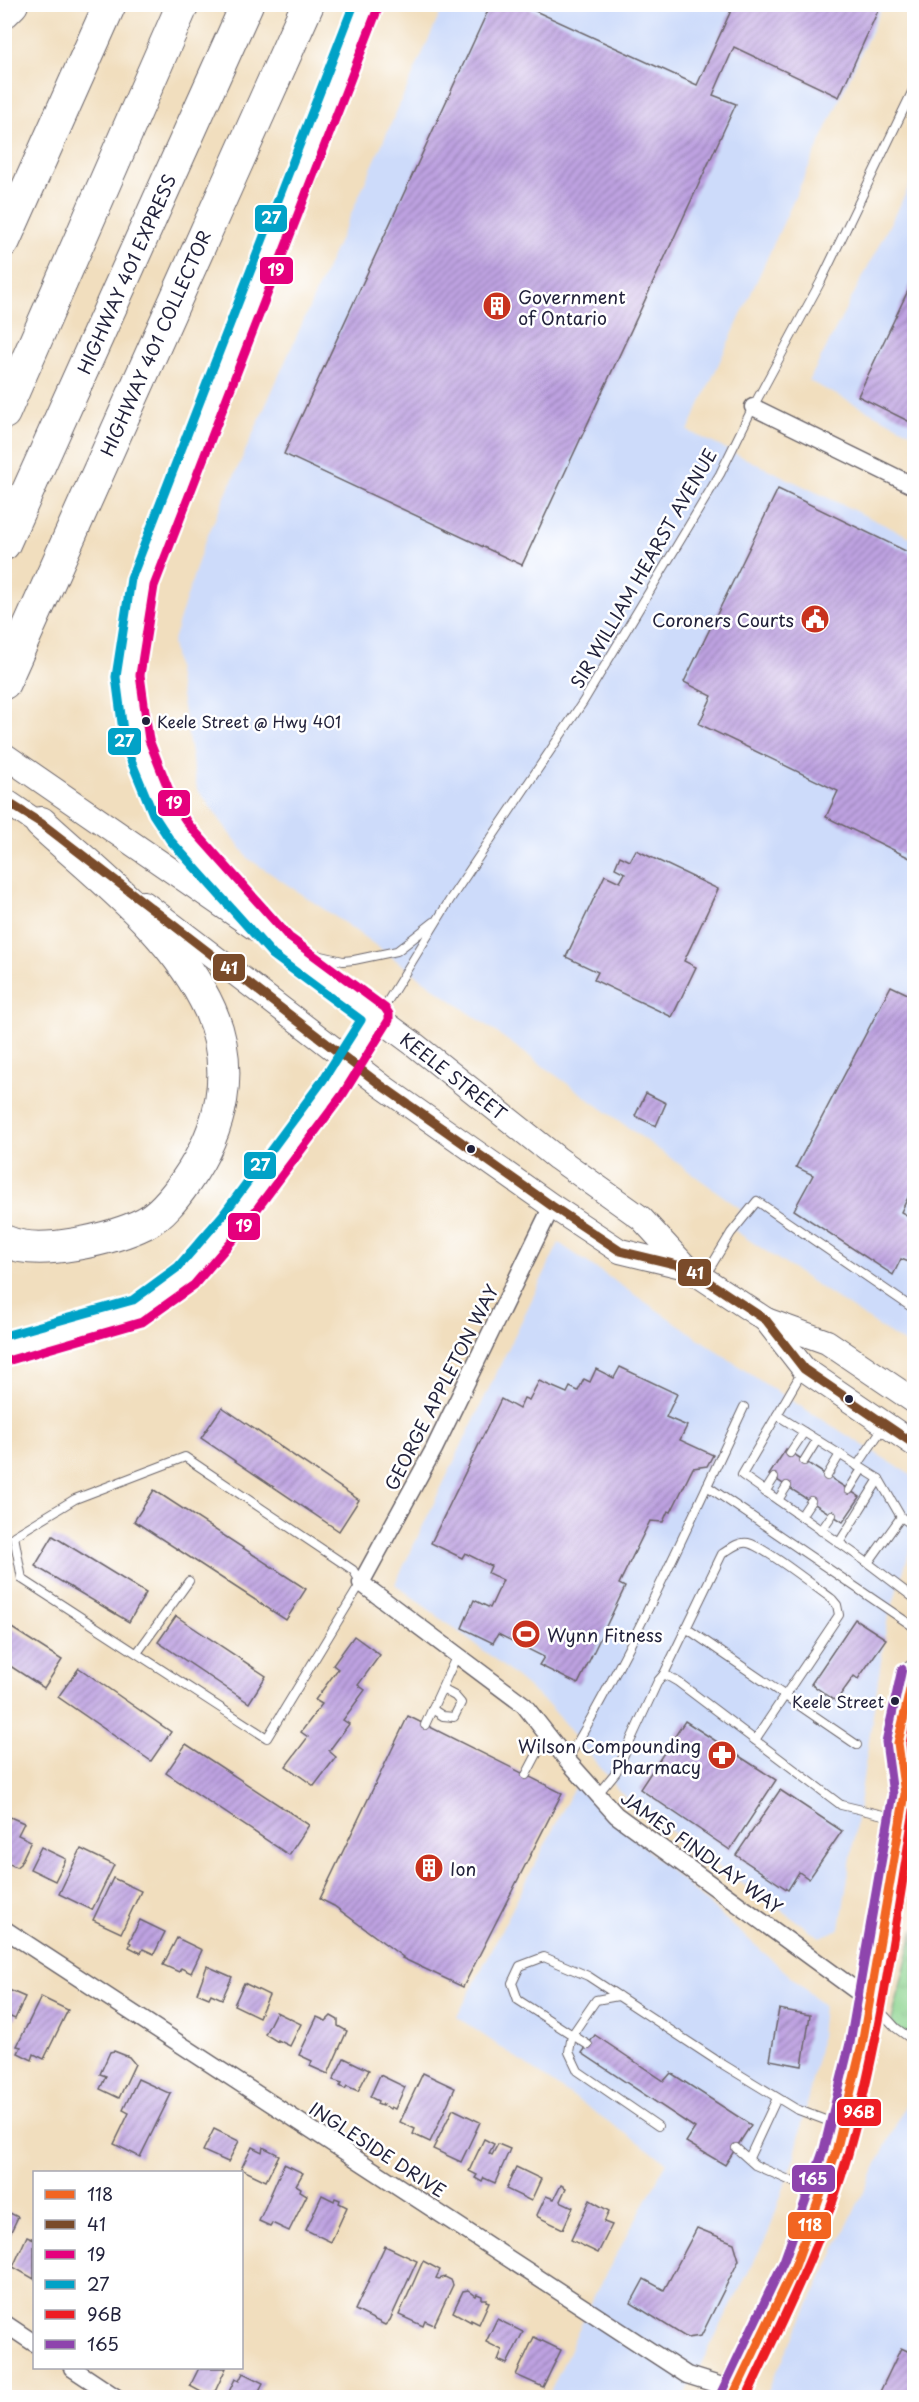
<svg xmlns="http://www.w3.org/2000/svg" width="919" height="2402" font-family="'Playpen Sans',sans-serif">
  <defs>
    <pattern id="grass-tufts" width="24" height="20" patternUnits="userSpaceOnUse" patternTransform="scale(1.5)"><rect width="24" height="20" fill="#8dd48f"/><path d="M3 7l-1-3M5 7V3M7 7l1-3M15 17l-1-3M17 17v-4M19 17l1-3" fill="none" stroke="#79b67c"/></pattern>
    <pattern id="building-hatch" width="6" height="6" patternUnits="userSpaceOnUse" patternTransform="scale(1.5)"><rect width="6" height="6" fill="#bea2e1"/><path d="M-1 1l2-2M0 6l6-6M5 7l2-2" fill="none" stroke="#9a84b8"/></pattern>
  </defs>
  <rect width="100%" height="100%" fill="#fff"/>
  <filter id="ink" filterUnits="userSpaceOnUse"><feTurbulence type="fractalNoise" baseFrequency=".0167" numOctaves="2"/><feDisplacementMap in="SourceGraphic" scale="12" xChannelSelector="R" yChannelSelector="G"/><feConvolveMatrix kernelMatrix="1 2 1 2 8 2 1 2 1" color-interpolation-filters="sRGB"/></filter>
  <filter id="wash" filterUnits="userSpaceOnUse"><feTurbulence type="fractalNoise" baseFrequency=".008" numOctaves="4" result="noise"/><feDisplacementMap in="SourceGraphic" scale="24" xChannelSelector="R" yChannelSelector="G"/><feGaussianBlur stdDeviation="1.35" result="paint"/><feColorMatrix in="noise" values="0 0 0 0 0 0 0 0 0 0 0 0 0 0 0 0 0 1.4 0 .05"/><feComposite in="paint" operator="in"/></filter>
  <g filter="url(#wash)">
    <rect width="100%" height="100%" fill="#f1debe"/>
    <g fill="#cddbfa">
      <polygon points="444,5 883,5 688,431 914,539 914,1350 731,1228 741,1209 346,924 249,859 197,789 172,643 203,546"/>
      <polygon points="914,177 914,434 809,381"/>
      <polygon points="559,1243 765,1384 914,1477 914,1538 887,1622 840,1929 820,1937 711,1862 621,1793 551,1707 493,1658 395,1584"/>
      <polygon points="575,1786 823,2005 819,2049 795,2155 768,2234 684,2397 548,2397 596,2292 667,2162 457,2017"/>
      <polygon points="914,2087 914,2397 764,2398 770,2386"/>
    </g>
    <polygon fill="url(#grass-tufts)" stroke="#587b65" stroke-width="1.5" points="914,1929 914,2036 913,2040 891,2024"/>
    <g id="blocks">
      <g fill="url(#building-hatch)">
        <polygon points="491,4 520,4 697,85 734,4 881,4 839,97 734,47 713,95 736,104 522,565 284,454"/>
        <polygon points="914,278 914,424 858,396"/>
        <polygon points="778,489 914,555 914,860 826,817 838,791 699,724 712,696 684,682"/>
        <polygon points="636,850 718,889 684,961 696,967 672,1017 594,980 598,972 566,957 605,875 620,882 625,873 615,868 620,856 630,861"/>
        <polygon points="891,986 914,997 914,1185 901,1212 914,1219 914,1264 901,1259 893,1275 794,1210 813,1175 796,1167"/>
        <polygon points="646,1093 666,1103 656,1126 635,1116"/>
        <polygon points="620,1367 677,1394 666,1417 687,1426 680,1440 713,1455 707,1466 693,1468 671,1512 668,1511 663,1522 650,1521 619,1584 625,1587 578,1684 539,1665 544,1657 498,1634 493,1643 462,1628 474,1600 490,1608 503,1580 488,1573 491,1566 465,1553 462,1558 431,1543 501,1399 519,1409 524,1398 529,1400 539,1381 567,1393 570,1387 578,1391 584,1379 590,1382 596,1369 614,1378"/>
        <polygon points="222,1407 359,1500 339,1531 201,1438"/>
        <polygon points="786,1449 860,1497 843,1522 769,1475"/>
        <polygon points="154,1490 306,1589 286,1620 134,1521"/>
        <polygon points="53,1536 146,1593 129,1622 35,1566"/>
        <polygon points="176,1616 266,1676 249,1703 158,1642"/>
        <polygon points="855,1619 886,1639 858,1679 854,1676 836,1701 811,1684"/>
        <polygon points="4,1623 62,1660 44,1688 4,1662"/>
        <polygon points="354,1636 380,1655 358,1685 365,1690 343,1720 349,1724 329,1751 336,1757 314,1786 286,1766 308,1737 301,1732 322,1704 315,1700 338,1669 333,1665"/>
        <polygon points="79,1668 171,1732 151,1761 58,1697"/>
        <polygon points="408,1716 562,1793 463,1987 402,1958 403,1957 334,1906 320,1899"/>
        <polygon points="685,1721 776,1780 730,1850 640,1789"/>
        <polygon points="186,1744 309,1825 289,1855 166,1773"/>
        <polygon points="780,1790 842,1831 809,1879 799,1872 788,1890 736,1855"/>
        <polygon points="10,1817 24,1823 18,1835 31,1841 20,1864 16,1867 4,1861 4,1828"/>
        <polygon points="41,1847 66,1859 55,1881 30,1869"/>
        <polygon points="81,1849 114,1865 92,1910 59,1894"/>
        <polygon points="113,1878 141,1891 121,1933 93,1920"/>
        <polygon points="140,1920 165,1932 154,1954 143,1949 141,1953 129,1947 131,1943 129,1942"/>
        <polygon points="177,1938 202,1950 191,1973 181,1968 179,1972 163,1965"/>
        <polygon points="207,1966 232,1977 222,1999 211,1994 209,1998 197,1993"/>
        <polygon points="244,1983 269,1995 259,2017 234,2005"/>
        <polygon points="4,1988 25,1997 15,2019 4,2014"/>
        <polygon points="41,1997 68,2010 44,2059 34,2054 32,2060 18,2053 21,2047 17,2046"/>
        <polygon points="779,2009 810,2015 802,2066 770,2060"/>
        <polygon points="276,2012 301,2024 290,2046 278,2040 278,2042 265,2034"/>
        <polygon points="331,2016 338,2020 338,2026 347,2031 328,2074 310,2066 312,2061 299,2055 317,2017 326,2021"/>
        <polygon points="595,2035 664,2081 671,2073 751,2125 725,2165 686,2142 695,2128 582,2053"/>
        <polygon points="114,2051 129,2057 135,2064 119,2098 100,2089 106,2076 100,2074 110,2052"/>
        <polygon points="344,2058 369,2070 358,2091 347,2086 345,2089 340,2086 342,2083 333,2080"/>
        <polygon points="423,2073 455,2088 430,2142 413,2134 415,2129 400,2122"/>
        <polygon points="380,2075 405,2087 395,2109 391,2107 390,2109 383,2104 382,2106 377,2104 378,2101 370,2097"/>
        <polygon points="138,2079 171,2094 140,2157 114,2144 129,2113 123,2110"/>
        <polygon points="453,2109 480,2122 461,2162 433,2149"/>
        <polygon points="214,2129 239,2141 228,2162 203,2151"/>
        <polygon points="484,2139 494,2144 489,2153 492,2155 498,2144 510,2149 495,2183 484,2178 482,2182 475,2178 477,2175 469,2171"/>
        <polygon points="252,2147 262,2152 263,2147 279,2155 266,2181 241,2169"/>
        <polygon points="284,2164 303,2173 296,2185 301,2188 300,2191 307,2195 289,2231 272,2223 270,2226 259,2221"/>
        <polygon points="516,2167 541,2179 531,2201 506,2189"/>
        <polygon points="561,2185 566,2188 560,2201 573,2207 563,2229 538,2217 537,2215 546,2196 554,2199"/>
        <polygon points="322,2195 334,2201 335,2198 340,2200 339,2203 347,2207 331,2242 306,2230"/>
        <polygon points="590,2200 609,2211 604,2222 612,2225 598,2253 571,2240"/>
        <polygon points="4,2210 18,2217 4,2246"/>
        <polygon points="697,2228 734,2243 739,2260 701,2336 687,2338 631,2303 644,2279 664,2290"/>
        <polygon points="27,2236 34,2239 34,2279 13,2267"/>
        <polygon points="385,2246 417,2261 390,2320 385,2325 355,2310"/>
        <polygon points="423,2261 440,2270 436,2278 439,2279 445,2277 451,2280 453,2285 434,2325 425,2321 423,2326 399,2315"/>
        <polygon points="468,2290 476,2296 477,2294 482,2296 482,2299 487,2299 486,2301 489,2302 479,2324 471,2320 471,2322 453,2312 463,2291"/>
        <polygon points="497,2319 523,2332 507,2364 498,2360 502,2350 486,2342"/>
        <polygon points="534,2337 561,2350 543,2387 516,2375"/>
        <polygon points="901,2348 914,2354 914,2398 877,2398"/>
        <polygon points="199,2368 226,2368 212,2398 190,2386"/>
        <polygon points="243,2373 263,2383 259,2391 261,2392 259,2398 226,2398 235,2379 239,2381"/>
      </g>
    </g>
  </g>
  <g filter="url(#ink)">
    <use href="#blocks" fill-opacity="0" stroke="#6a6469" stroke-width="1.5"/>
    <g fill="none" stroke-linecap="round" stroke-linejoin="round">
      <g stroke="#6a6469" stroke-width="10">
        <g id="lane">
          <polyline points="300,951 343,961 354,960 397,951 434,922"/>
          <polyline points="381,1012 451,898 583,702 720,474 753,407 821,281 914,88"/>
          <polyline points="704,1278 731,1233 757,1201 914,1309"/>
          <polyline points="777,1415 802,1372"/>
          <polyline points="790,1453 804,1432"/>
          <polygon points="185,1457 353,1570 361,1583 267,1738 22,1579 14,1536 75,1499"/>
          <polyline points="804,1461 817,1440"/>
          <polyline points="857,1466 884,1426"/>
          <polyline points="827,1476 840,1454"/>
          <polyline points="707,1486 914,1627"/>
          <polyline points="849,1490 862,1469"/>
          <polyline points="765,1492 774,1478"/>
          <polyline points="778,1500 787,1486"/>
          <polyline points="801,1516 811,1501"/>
          <polyline points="901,1517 868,1563 742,1475 777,1415 879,1479 901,1517 914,1526"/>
          <polyline points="821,1531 832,1515"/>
          <polyline points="839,1543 879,1479"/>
          <polyline points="868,1563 914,1598"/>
          <polyline points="686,1628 857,1745"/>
          <polyline points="137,1653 189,1581"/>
          <path d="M664,1674L722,1554C730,1549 739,1541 748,1543C765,1547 815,1587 832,1599L837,1605L839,1615L755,1740"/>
          <polyline points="432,1709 443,1716 454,1717 461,1703 455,1696 442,1689"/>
          <polyline points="425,1725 457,1655"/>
          <path d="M567,1760C634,1647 688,1526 744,1407"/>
          <polyline points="526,1775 547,1735"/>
          <polyline points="597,1795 616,1772 658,1681 664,1674 678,1682 841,1805 900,1819"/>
          <polyline points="618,1996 596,2000 572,2035 569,2052 578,2071 658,2126"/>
          <polyline points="873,2003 896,2028 914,2041"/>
          <polyline points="588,2045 518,2000 512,1983 520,1966 544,1957 588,1976 719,2062 796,2109 841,2126"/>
          <polyline points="736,2148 755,2165 818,2193"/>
          <polyline points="749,2158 777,2098"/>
          <polyline points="737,2390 756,2398"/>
        </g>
      </g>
      <g stroke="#6a6469" stroke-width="19">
        <g id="street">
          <polyline points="753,407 914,486"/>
          <polyline points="552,1206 434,1449 361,1583 524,1705 567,1760 616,1815 869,2000"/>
          <polyline points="4,1929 687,2375 735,2390"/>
          <polyline points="4,2323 34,2343"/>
          <polyline points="72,2368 117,2398"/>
        </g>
      </g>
      <g stroke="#6a6469" stroke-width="26">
        <g id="secondary">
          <polyline points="4,755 281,946 415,1045 557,1158 641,1218 686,1267 766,1320 827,1342 914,1401"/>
          <polyline points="4,800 54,834"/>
          <polyline points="144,903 382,1086 552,1206 620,1251 686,1267"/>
          <polyline points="766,1320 804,1369 914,1444"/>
          <polyline points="732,2398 795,2266 836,2152 862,2045 905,1794 898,1743 914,1672"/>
        </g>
      </g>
      <g stroke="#6a6469" stroke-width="34">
        <g id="highway">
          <polyline points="4,12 12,4"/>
          <polyline points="4,241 110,4"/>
          <polyline points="4,413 183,4"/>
          <polyline points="4,544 247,4"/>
          <polyline points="4,683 308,4"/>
          <polyline points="281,946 179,832 154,788 137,743 128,675 142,583 367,4"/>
          <path d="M4,1241C27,1251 52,1248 76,1244C99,1240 123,1234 145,1223C162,1214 175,1197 186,1181C222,1130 236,1070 210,1010C175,933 102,879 41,823"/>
          <polyline points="4,1349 138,1311 186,1276 232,1222 333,1087 377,1017"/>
        </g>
      </g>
      <use href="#lane" stroke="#fff" stroke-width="8"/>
      <use href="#street" stroke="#fff" stroke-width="16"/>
      <use href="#secondary" stroke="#fff" stroke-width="24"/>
      <use href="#highway" stroke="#fff" stroke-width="32"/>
      <g stroke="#fff" stroke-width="14">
        <polyline id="bus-1" points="732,2398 795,2266 836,2152 862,2045 905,1794 898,1743 914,1672"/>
      </g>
      <g stroke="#fff" stroke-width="14">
        <polyline id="bus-2" points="4,800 41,823 382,1086 552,1206 620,1251 686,1267 766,1320 804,1369 914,1444"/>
      </g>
      <g stroke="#fff" stroke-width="14">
        <polyline id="bus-3" points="7,1361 142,1322 194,1285 242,1229 343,1094 389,1020 389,1014 385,1008 289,937 189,825 174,803 149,740 140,675 154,586 378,8"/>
      </g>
      <g stroke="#fff" stroke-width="14">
        <polyline id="bus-4" points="4,1336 133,1300 178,1267 223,1215 323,1080 361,1020 273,955 170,840 153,814 125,746 116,677 131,579 354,4"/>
      </g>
      <g stroke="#fff" stroke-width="14">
        <g id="bus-5">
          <polyline points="914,1724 910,1744 914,1775"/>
          <path d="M746,2398C783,2318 824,2239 848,2154C880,2042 895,1925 914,1810"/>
        </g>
      </g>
      <g stroke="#fff" stroke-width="14">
        <polyline id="bus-6" points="721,2393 784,2261 824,2149 850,2043 893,1794 886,1742 902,1669"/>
      </g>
      <use href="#bus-1" stroke="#f26522" stroke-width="9"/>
      <use href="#bus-2" stroke="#7a4b2a" stroke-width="9"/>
      <use href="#bus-3" stroke="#e5007d" stroke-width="9"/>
      <use href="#bus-4" stroke="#02a2c7" stroke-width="9"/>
      <use href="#bus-5" stroke="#ed1c24" stroke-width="9"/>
      <use href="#bus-6" stroke="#8e44ad" stroke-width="9"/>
    </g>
  </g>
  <defs>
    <g id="building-disc" transform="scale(1.5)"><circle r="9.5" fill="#c8321e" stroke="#fff"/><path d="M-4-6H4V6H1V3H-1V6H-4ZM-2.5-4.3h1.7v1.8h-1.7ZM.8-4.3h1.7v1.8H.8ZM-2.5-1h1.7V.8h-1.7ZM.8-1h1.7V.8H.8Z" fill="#fff"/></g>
    <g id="civic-disc" transform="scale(1.5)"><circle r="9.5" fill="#c8321e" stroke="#fff"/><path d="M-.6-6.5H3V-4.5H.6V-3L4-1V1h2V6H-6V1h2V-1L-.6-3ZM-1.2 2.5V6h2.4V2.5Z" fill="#fff"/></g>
    <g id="stadium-disc" transform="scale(1.5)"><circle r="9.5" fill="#c8321e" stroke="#fff"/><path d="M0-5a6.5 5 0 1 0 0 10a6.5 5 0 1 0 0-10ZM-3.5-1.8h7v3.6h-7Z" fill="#fff"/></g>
    <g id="pharmacy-disc" transform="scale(1.5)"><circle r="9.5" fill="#c8321e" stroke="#fff"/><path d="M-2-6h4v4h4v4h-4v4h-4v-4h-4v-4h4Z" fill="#fff"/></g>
  </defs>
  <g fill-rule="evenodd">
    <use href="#building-disc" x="497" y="306"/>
    <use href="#civic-disc" x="815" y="619"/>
    <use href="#stadium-disc" x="526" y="1634"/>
    <use href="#pharmacy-disc" x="722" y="1755"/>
    <use href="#building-disc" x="429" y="1868"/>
  </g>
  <g fill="#22223b" stroke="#fff" stroke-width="2">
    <circle cx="146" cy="721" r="5"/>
    <circle cx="471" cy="1149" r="5"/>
    <circle cx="849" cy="1399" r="5"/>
    <circle cx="895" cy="1701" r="5"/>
  </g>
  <g text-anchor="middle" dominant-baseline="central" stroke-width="5" stroke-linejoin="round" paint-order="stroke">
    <g font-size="16" fill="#22223b" stroke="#fff" text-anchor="start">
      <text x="157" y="721">Keele Street @ Hwy 401</text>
      <text x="884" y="1701" text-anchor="end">Keele Street</text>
    </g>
    <g font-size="18" fill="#22223b" stroke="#fff">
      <text transform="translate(126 274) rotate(-66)">HIGHWAY 401 EXPRESS</text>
      <text transform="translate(155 343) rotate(-66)">HIGHWAY 401 COLLECTOR</text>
      <text transform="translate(643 568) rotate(-60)">SIR WILLIAM HEARST AVENUE</text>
      <text transform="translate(454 1076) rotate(38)">KEELE STREET</text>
      <text transform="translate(441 1387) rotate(-63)">GEORGE APPLETON WAY</text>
      <text transform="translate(702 1852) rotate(36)">JAMES FINDLAY WAY</text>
      <text transform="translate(378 2149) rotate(33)">INGLESIDE DRIVE</text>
    </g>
    <g font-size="18" fill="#22223b" stroke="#fff" text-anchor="start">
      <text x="518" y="296">Government<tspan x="518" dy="21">of Ontario</tspan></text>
      <text x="794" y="619" text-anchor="end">Coroners Courts</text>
      <text x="547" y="1634">Wynn Fitness</text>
      <text x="701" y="1745" text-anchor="end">Wilson Compounding<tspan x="701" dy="21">Pharmacy</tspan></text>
      <text x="450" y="1868">Ion</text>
    </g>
  </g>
  <g stroke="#fff" stroke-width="2">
    <rect x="254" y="204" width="34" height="29" rx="6" fill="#02a2c7"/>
    <rect x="259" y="256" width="35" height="29" rx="6" fill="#e5007d"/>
    <rect x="107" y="727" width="35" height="29" rx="6" fill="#02a2c7"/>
    <rect x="157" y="789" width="34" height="28" rx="6" fill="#e5007d"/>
    <rect x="212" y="953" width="34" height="29" rx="6" fill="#7a4b2a"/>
    <rect x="243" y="1151" width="34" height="29" rx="6" fill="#02a2c7"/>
    <rect x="227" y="1212" width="34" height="29" rx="6" fill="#e5007d"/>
    <rect x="677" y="1258" width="35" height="29" rx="6" fill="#7a4b2a"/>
    <rect x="836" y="2098" width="46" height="29" rx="6" fill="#ed1c24"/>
    <rect x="791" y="2164" width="45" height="29" rx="6" fill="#8e44ad"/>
    <rect x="787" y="2211" width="45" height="29" rx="6" fill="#f26522"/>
  </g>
  <g font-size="16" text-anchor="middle" font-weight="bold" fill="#fff">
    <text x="271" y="224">27</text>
    <text x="276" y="276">19</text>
    <text x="124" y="747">27</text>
    <text x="174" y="809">19</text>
    <text x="229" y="974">41</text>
    <text x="260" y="1171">27</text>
    <text x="244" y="1232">19</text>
    <text x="695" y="1279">41</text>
    <text x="859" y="2118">96B</text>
    <text x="813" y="2185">165</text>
    <text x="810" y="2231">118</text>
  </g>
  <rect width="919" height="2402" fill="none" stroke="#fff" stroke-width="24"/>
  <rect x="33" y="2171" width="210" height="198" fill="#ffffff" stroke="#a7a7b1" stroke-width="1.5"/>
  <rect x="45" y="2190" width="30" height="9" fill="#f26522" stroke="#a7a7b1" stroke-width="1.5"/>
  <text x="87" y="2201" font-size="18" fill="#22223b">118</text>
  <rect x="45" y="2220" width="30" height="9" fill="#7a4b2a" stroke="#a7a7b1" stroke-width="1.5"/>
  <text x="87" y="2231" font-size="18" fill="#22223b">41</text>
  <rect x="45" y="2250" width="30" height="9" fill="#e5007d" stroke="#a7a7b1" stroke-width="1.5"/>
  <text x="87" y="2261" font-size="18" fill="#22223b">19</text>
  <rect x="45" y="2280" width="30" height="9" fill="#02a2c7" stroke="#a7a7b1" stroke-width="1.5"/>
  <text x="87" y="2291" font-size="18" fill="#22223b">27</text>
  <rect x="45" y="2310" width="30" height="9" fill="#ed1c24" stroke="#a7a7b1" stroke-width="1.5"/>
  <text x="87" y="2321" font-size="18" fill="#22223b">96B</text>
  <rect x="45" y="2340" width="30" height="9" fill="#8e44ad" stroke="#a7a7b1" stroke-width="1.5"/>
  <text x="87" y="2351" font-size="18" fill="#22223b">165</text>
</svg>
